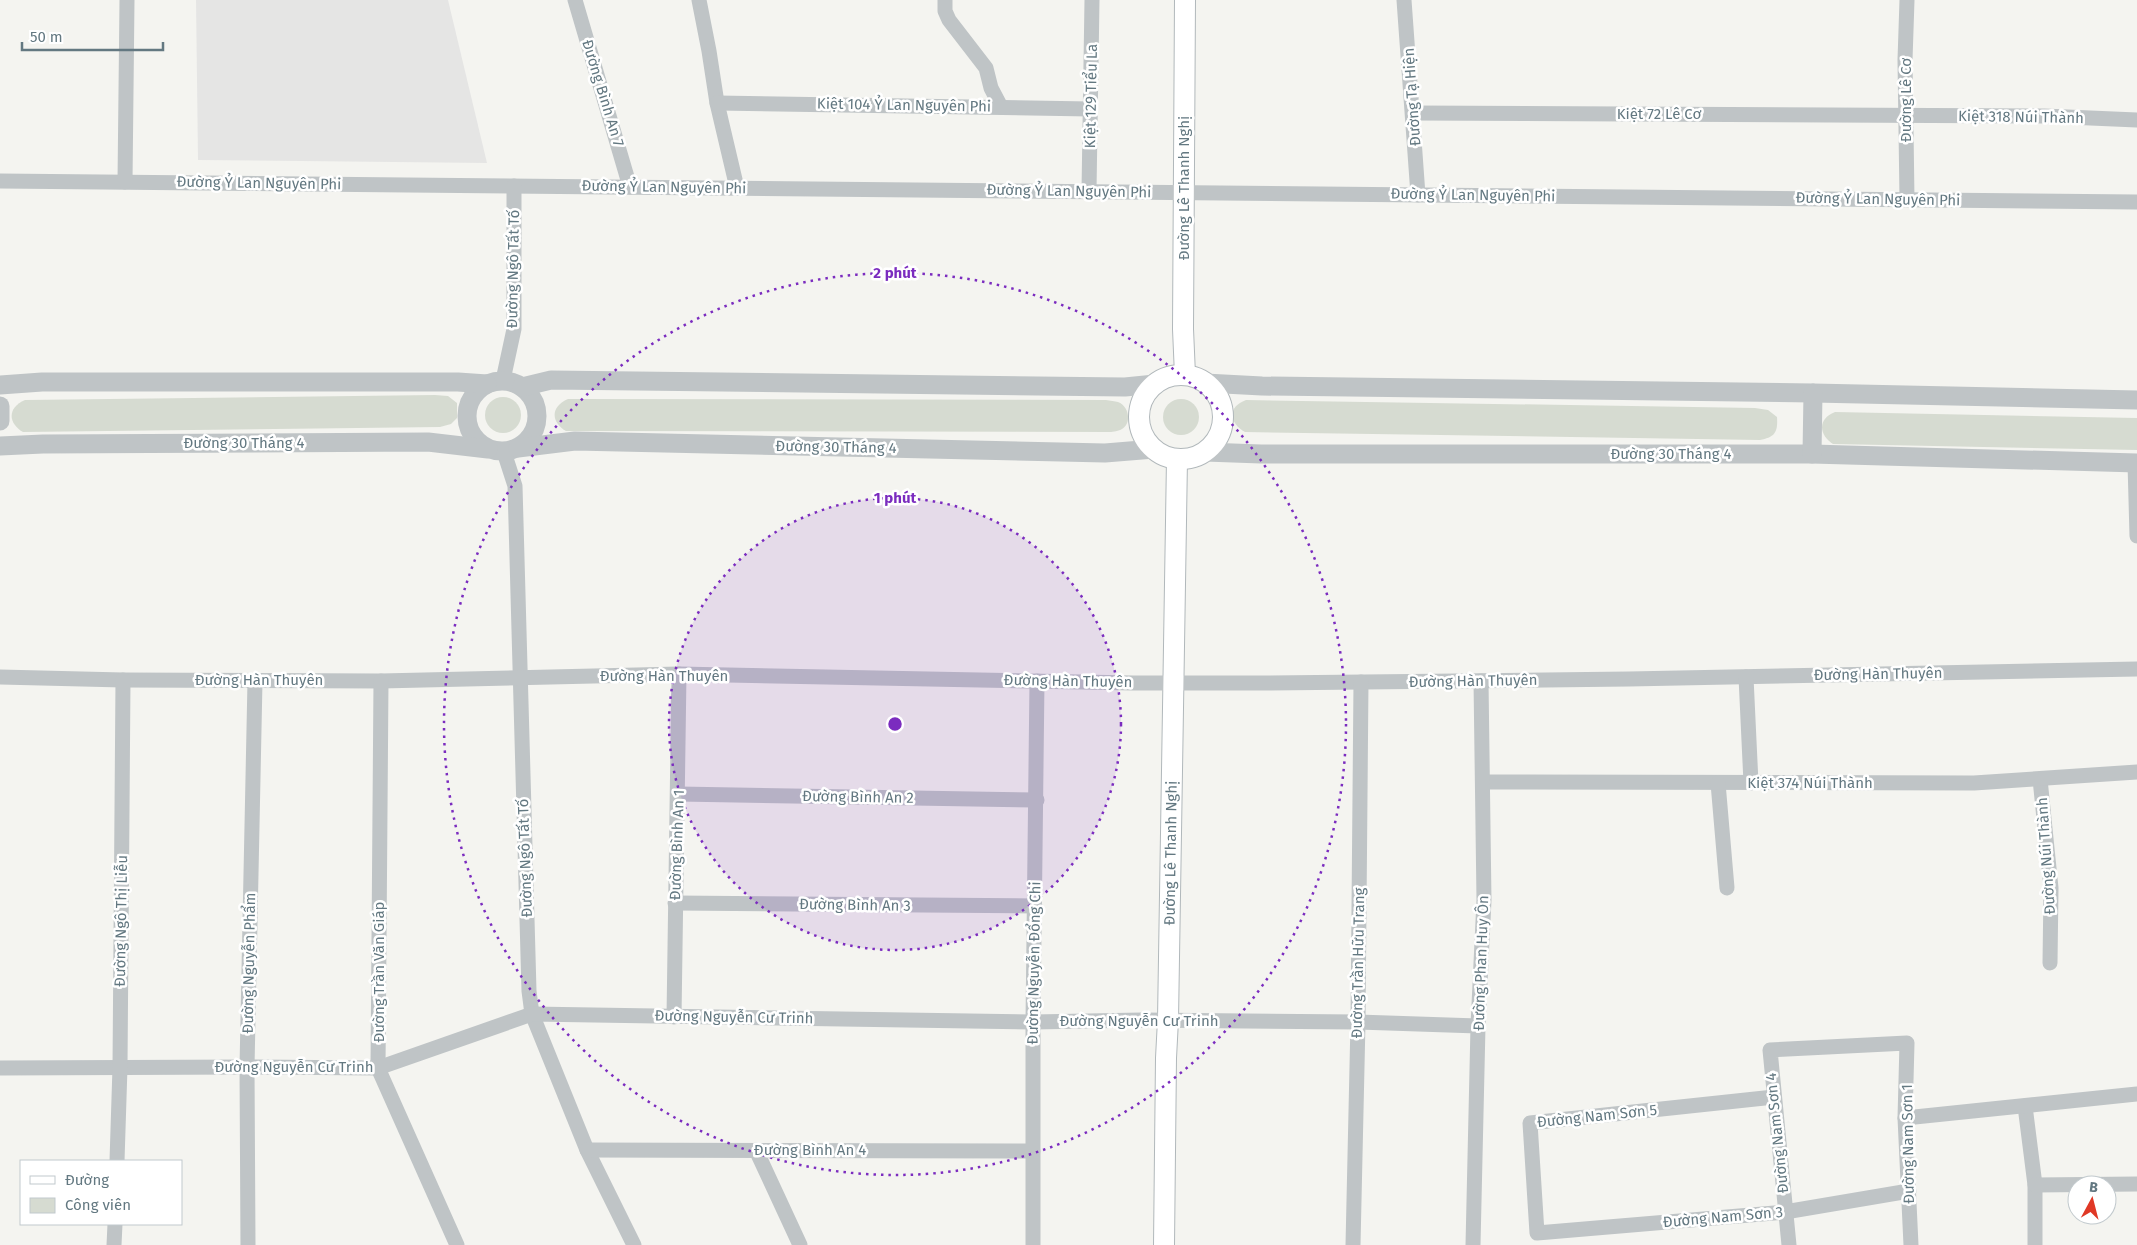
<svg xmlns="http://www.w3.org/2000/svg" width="2137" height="1245" font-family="'Fira Sans',sans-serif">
  <rect width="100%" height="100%" fill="#f4f4f0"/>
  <polygon fill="#e5e5e4" points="196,0 448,0 487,163 198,160"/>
  <g fill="#d6dbd1">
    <path d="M435,395L448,396L457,403V418L451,424L440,427L23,432C8,423 7,408 25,400Z"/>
    <circle cx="503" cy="415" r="18"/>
    <circle cx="1181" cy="417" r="18"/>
    <path d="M568,399L1106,400C1110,401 1115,401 1118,402C1129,406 1132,423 1122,429C1119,431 1113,432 1110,432L566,431C551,422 550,407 568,399Z"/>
    <path d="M1246,400L1755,408L1768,410L1777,417C1778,432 1775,437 1760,440L1245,432C1229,423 1227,407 1246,400Z"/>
    <path d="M1835,412L2137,418V450L1833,444C1819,435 1817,419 1835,412Z"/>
  </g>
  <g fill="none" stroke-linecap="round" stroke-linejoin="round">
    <g stroke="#b1b8bb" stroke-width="22">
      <g id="secondary">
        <polyline points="1185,0 1183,329 1185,375"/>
        <circle cx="1181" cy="417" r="42"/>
        <path id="s1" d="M1164,1245L1166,1058L1168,1020L1177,459"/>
      </g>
    </g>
    <g stroke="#bfc4c6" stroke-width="15">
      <polyline points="575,0 630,187"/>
      <polyline points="699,0 709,51 717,103 737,188"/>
      <polyline points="945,0 945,11 949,20 986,68 991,88 1001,107"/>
      <polyline points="1404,0 1418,195"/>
      <polyline points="1907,0 1905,60 1907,199"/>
      <polyline points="717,103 1090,109"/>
      <polyline points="1413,113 2044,116 2137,120"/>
      <polyline points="0,181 2137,202"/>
      <polyline points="125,182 127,0"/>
      <polyline points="1089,191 1092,0"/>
      <polyline points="503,380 514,329 514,186"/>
      <polyline points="504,452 515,486 529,991 532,1014 587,1150 634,1245"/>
      <polyline points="2135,463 2137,536"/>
      <polyline points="0,677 123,680 381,681 679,674 1133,683 1266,683 1629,679 2137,669"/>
      <polyline points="1746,677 1751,783"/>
      <polyline points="381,681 378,1068 457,1245"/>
      <polyline points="2040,779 2051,888 2050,963"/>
      <polyline points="1483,782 1974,783 2137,772"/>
      <polyline points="1718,783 1727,888"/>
      <polyline points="679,794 1037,800"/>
      <polyline points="675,903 1035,906"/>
      <polyline points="674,1017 679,674"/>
      <polyline points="0,1068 247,1067 378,1068 532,1014 1033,1022 1142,1020 1358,1022 1478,1026"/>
      <polyline points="1774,1097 1530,1123 1537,1233 1785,1212 1909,1191"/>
      <polyline points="2025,1106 2035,1185 2035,1245"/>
      <polyline points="1905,1118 2137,1094"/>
      <polyline points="587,1150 1033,1151"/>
      <polyline points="756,1150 800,1245"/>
      <polyline points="117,1161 120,1067 123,680"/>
      <polyline points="2035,1185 2137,1184"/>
      <polyline points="114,1245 115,1224"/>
      <polyline points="248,1245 247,1067 255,681"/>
      <polyline points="1033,1245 1033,1022 1037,681"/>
      <polyline points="1353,1245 1358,1022 1361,682"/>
      <polyline points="1473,1245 1478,1026 1484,900 1481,681"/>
      <polyline points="1789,1245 1770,1050 1907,1043 1905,1118 1911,1245"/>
    </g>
    <g stroke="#bfc4c6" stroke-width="19">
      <circle cx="502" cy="416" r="35"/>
      <polyline points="1205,383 1262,386 1813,393 2137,400"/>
      <polyline points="0,385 42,382 458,382 487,384"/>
      <polyline points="522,387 551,380 1125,387 1155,384"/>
      <polyline points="0,406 0,421"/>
      <polyline points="0,446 43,444 428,442 488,449"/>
      <polyline points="518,448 575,441 1105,453 1154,449"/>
      <polyline points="1205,452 1261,454 1812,454 2137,463"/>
      <polyline points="1812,454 1813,393"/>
    </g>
    <use href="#secondary" stroke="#fff" stroke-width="20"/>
  </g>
  <circle cx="895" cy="724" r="226" fill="#7b2cbf" fill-opacity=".12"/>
  <g fill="none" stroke="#7b2cbf" stroke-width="2.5" stroke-dasharray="2.5 5">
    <circle cx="895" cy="724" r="226"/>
    <circle cx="895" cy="724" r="451"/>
  </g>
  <g text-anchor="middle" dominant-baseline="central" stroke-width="5" stroke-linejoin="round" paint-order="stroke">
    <g font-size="15" fill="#637881" stroke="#fff">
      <text transform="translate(603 93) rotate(73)">Đường Bình An 7</text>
      <text transform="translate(1091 96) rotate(-89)">Kiệt 129 Tiểu La</text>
      <text transform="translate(1412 97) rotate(-94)">Đường Tạ Hiện</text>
      <text transform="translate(1906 100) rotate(-90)">Đường Lê Cơ</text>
      <text transform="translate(904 105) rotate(1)">Kiệt 104 Ỷ Lan Nguyên Phi</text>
      <text x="1659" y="114">Kiệt 72 Lê Cơ</text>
      <text transform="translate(2021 117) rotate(1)">Kiệt 318 Núi Thành</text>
      <text transform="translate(259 183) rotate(1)">Đường Ỷ Lan Nguyên Phi</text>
      <text transform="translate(664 187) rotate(1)">Đường Ỷ Lan Nguyên Phi</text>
      <text transform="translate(1184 188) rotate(-90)">Đường Lê Thanh Nghị</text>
      <text transform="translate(1069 191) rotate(1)">Đường Ỷ Lan Nguyên Phi</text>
      <text transform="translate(1473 195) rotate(1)">Đường Ỷ Lan Nguyên Phi</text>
      <text transform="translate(1878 199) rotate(1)">Đường Ỷ Lan Nguyên Phi</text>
      <text transform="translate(513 269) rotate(-89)">Đường Ngô Tất Tố</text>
      <text x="244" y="443">Đường 30 Tháng 4</text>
      <text transform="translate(836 447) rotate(1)">Đường 30 Tháng 4</text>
      <text x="1671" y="454">Đường 30 Tháng 4</text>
      <text transform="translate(1878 674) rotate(-1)">Đường Hàn Thuyên</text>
      <text x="664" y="676">Đường Hàn Thuyên</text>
      <text x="259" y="680">Đường Hàn Thuyên</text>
      <text transform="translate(1068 681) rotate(1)">Đường Hàn Thuyên</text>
      <text transform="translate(1473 681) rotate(-1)">Đường Hàn Thuyên</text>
      <text x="1810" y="783">Kiệt 374 Núi Thành</text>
      <text transform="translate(858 797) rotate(1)">Đường Bình An 2</text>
      <text transform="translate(677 845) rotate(-88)">Đường Bình An 1</text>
      <text stroke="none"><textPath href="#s1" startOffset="392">Đường Lê Thanh Nghị</textPath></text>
      <text transform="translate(2046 856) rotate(-94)">Đường Núi Thành</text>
      <text transform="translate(525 858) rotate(-92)">Đường Ngô Tất Tố</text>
      <text transform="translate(855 905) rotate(1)">Đường Bình An 3</text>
      <text transform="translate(121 921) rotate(-89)">Đường Ngô Thị Liễu</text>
      <text transform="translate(249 963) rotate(-89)">Đường Nguyễn Phẩm</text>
      <text transform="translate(1034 963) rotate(-89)">Đường Nguyễn Đổng Chi</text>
      <text transform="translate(1358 963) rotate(-89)">Đường Trần Hữu Trang</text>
      <text transform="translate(1481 963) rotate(-88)">Đường Phan Huy Ôn</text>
      <text transform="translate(379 972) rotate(-90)">Đường Trần Văn Giáp</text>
      <text transform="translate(734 1017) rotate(1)">Đường Nguyễn Cư Trinh</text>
      <text x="1139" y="1021">Đường Nguyễn Cư Trinh</text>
      <text x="294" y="1067">Đường Nguyễn Cư Trinh</text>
      <text transform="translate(1597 1116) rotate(-6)">Đường Nam Sơn 5</text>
      <text transform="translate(1777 1133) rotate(-96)">Đường Nam Sơn 4</text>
      <text transform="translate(1908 1144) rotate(-91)">Đường Nam Sơn 1</text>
      <text x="810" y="1150">Đường Bình An 4</text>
      <text transform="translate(1723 1217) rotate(-5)">Đường Nam Sơn 3</text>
    </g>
  </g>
  <circle cx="895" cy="724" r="8" fill="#7b2cbf" stroke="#fff" stroke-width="2.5"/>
  <g font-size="15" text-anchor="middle" font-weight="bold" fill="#7b2cbf" stroke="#fff" stroke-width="5" stroke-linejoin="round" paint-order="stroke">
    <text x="895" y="278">2 phút</text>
    <text x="895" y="503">1 phút</text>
  </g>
  <rect x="20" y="1160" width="162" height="65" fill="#ffffff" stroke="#c1c9cd"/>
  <rect x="30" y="1176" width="25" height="8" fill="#ffffff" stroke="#c1c9cd"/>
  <text x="65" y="1185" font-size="15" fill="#637881">Đường</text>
  <rect x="30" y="1198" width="25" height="15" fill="#d6dbd1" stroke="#c1c9cd"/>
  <text x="65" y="1210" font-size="15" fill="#637881">Công viên</text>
  <g transform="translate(2092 1200) rotate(7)"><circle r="24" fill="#ffffff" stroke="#c1c9cd"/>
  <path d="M0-4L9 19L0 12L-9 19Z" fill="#e03825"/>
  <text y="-8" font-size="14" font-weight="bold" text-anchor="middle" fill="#637881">B</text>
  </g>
  <path d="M22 42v8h141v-8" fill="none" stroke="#637881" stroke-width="2.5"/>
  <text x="30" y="42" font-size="15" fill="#637881" stroke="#ffffff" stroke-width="4" paint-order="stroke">50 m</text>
</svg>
